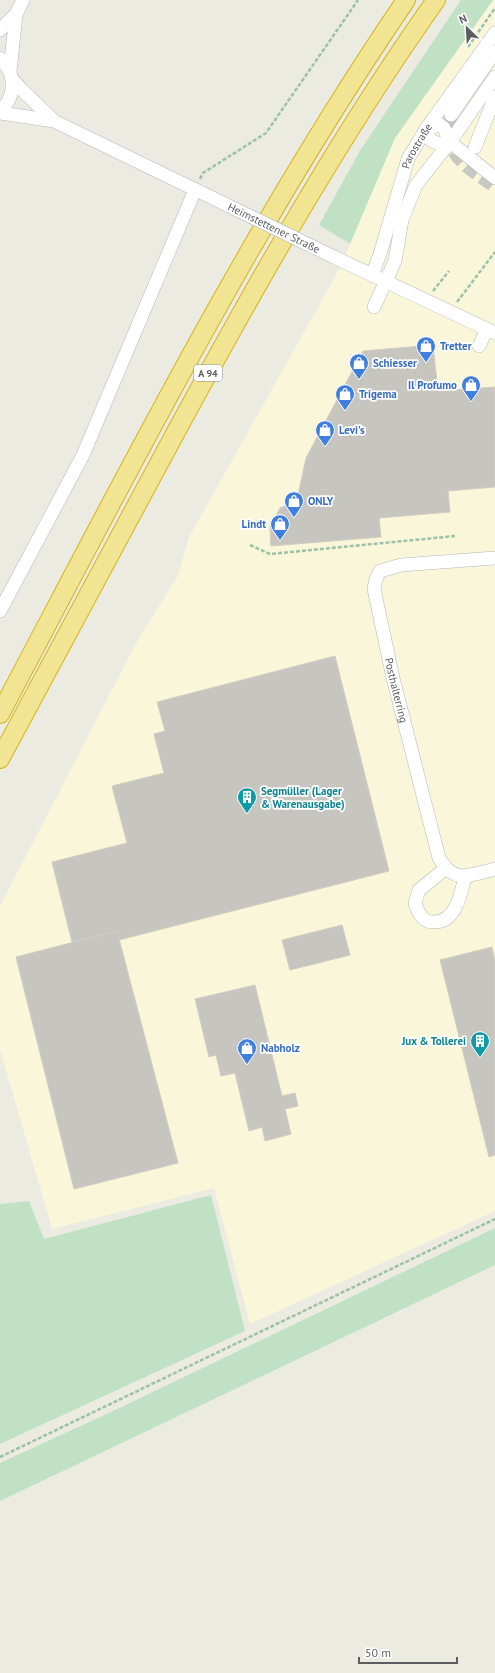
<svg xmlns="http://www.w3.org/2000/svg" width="495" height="1673" font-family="'PT Sans',sans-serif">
  <rect width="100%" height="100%" fill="#ecebe2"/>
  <polygon fill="#faf6da" points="493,0 495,0 495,1211 250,1324 214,1188 52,1229 0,1049 0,906 140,636 178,576 189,537 340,268 395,138"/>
  <g fill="#c1e1c5">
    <polygon points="461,0 493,0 395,138 350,244 319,225 361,149"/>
    <polygon points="211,1195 245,1331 0,1444 0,1204 29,1201 44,1239"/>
    <polygon points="495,1228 495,1265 0,1501 0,1463 113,1411"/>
  </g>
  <g fill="#c7c5bf" stroke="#d0cdc2">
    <polygon points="433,345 438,391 495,387 495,487 448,491 450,512 379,518 381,537 271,546 270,527 280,508 297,500 306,458 363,351"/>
    <polygon points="335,656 389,871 119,940 117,931 72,942 52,862 127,843 112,786 164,773 154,734 165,731 157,702"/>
    <polygon points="342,925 350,955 290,970 282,940"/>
    <polygon points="117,931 178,1163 74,1189 16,957"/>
    <polygon points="492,947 495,961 495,1155 489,1157 440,960"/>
    <polygon points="255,985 282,1096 295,1093 298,1106 285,1109 291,1134 265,1141 262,1127 249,1131 235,1073 221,1076 216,1055 209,1057 195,999"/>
  </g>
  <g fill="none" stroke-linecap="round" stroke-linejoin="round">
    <path stroke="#c8c8c2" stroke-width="13" stroke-dasharray="13 6" stroke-linecap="butt" d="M451,115C440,154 467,167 495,187"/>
    <g stroke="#b5b7bb" stroke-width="14">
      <g id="minor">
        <polyline points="0,30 16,14 23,0"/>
        <path d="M0,58C16,74 17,95 0,111"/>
        <polyline points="10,71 16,14"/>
        <polyline points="12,79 22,90 54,121"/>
        <polyline points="0,113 54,121 229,206"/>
        <polyline points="451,115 495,52"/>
        <polyline points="426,129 440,125 444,128 450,142 495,178"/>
        <path d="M426,129C427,143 438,145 450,142"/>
        <polyline points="475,147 495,97"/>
        <polyline points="334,257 495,333"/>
        <path id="s1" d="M372,275L380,254L408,159L426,129L495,33"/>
        <polyline points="374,307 395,261 402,220 416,185 450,142 495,77"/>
        <polyline points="479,346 487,329"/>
        <path id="s2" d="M495,558L401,565L380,571L376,579L374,589L393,678L439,858C455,885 469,875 495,869"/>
        <polyline points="0,611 83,455 195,190"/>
        <path d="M445,869L419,890L415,903C418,912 422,922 433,922C456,923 461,894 465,876"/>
      </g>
    </g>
    <g stroke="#d6b219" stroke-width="20">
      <g id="highway">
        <path d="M0,714C128,472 252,226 406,0"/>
        <path d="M0,759C59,649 118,539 177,430C257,283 339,137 436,0"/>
      </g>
    </g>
    <g stroke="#9cc1ab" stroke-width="2.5" stroke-dasharray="4 2" stroke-linecap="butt">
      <polyline points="468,47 495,8"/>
      <polyline points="200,179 203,173 266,133 358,0"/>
      <polyline points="433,291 449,271"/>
      <polyline points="457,302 495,252"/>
      <polyline points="250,545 270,554 455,536"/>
      <polyline points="0,1457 495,1219"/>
    </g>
    <use href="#minor" stroke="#fff" stroke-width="13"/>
    <use href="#highway" stroke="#f1e594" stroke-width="18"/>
    <g stroke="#b5b7bb" stroke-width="14" stroke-linecap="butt">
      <g id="minor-bridge">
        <path id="s3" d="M229,206L334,257"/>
      </g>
    </g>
    <use href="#minor-bridge" stroke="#fff" stroke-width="13"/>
  </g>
  <defs>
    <g id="shop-pin" transform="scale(1)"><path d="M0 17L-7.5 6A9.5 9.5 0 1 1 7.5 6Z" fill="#3f7fe0" stroke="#fff"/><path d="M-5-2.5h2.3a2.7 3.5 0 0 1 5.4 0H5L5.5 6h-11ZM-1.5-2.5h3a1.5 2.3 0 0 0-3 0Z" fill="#fff"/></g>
    <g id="building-pin" transform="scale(1)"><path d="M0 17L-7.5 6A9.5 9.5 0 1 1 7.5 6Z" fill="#0f9aa8" stroke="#fff"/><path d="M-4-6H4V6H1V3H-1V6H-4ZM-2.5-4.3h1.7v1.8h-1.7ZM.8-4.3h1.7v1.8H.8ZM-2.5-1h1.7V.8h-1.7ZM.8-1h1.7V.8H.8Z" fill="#fff"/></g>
  </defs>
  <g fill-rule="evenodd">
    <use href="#shop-pin" x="426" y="346"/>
    <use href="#shop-pin" x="359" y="363"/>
    <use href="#shop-pin" x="471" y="385"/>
    <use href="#shop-pin" x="345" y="394"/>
    <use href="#shop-pin" x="325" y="430"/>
    <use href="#shop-pin" x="294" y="501"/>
    <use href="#shop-pin" x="280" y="524"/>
    <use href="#building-pin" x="247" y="797"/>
    <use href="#building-pin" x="480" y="1041"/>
    <use href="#shop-pin" x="247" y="1048"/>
  </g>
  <g text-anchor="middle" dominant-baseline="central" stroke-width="3.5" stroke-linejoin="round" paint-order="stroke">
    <rect fill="#fff" stroke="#8c8e90" stroke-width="1" x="194" y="365" width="28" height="16" rx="3"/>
    <g font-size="10" font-weight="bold" fill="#5b5d61">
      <text x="208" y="373">A 94</text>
    </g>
    <g font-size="11" fill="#5b5d61" stroke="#fff">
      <text stroke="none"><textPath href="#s1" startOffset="137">Parostraße</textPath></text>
      <text stroke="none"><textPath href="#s3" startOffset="50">Heimstettener Straße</textPath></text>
      <text stroke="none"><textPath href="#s2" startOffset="239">Posthalterring</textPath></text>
    </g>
    <g font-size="11" font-weight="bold" fill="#366cbe" stroke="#fff" text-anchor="start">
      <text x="440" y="346">Tretter</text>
      <text x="373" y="363">Schiesser</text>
      <text x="457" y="385" text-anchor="end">Il Profumo</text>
      <text x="359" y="394">Trigema</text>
      <text x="339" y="430">Levi's</text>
      <text x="308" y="501">ONLY</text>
      <text x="266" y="524" text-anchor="end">Lindt</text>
      <text x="261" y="1048">Nabholz</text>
    </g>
    <g font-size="11" font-weight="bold" fill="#0d838f" stroke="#fff" text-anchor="start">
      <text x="261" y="791">Segmüller (Lager<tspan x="261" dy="13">&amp; Warenausgabe)</tspan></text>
      <text x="466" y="1041" text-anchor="end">Jux &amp; Tollerei</text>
    </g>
  </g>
  <g transform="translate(467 28) rotate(336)" stroke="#ffffff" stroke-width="3" paint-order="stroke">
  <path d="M0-3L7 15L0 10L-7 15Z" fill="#5b5d61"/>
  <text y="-6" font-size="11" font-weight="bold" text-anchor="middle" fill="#5b5d61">N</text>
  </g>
  <path d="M359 1657v6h98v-6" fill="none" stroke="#5b5d61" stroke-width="2"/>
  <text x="365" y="1657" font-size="12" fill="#5b5d61" stroke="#ffffff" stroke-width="3" paint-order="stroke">50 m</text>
</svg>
